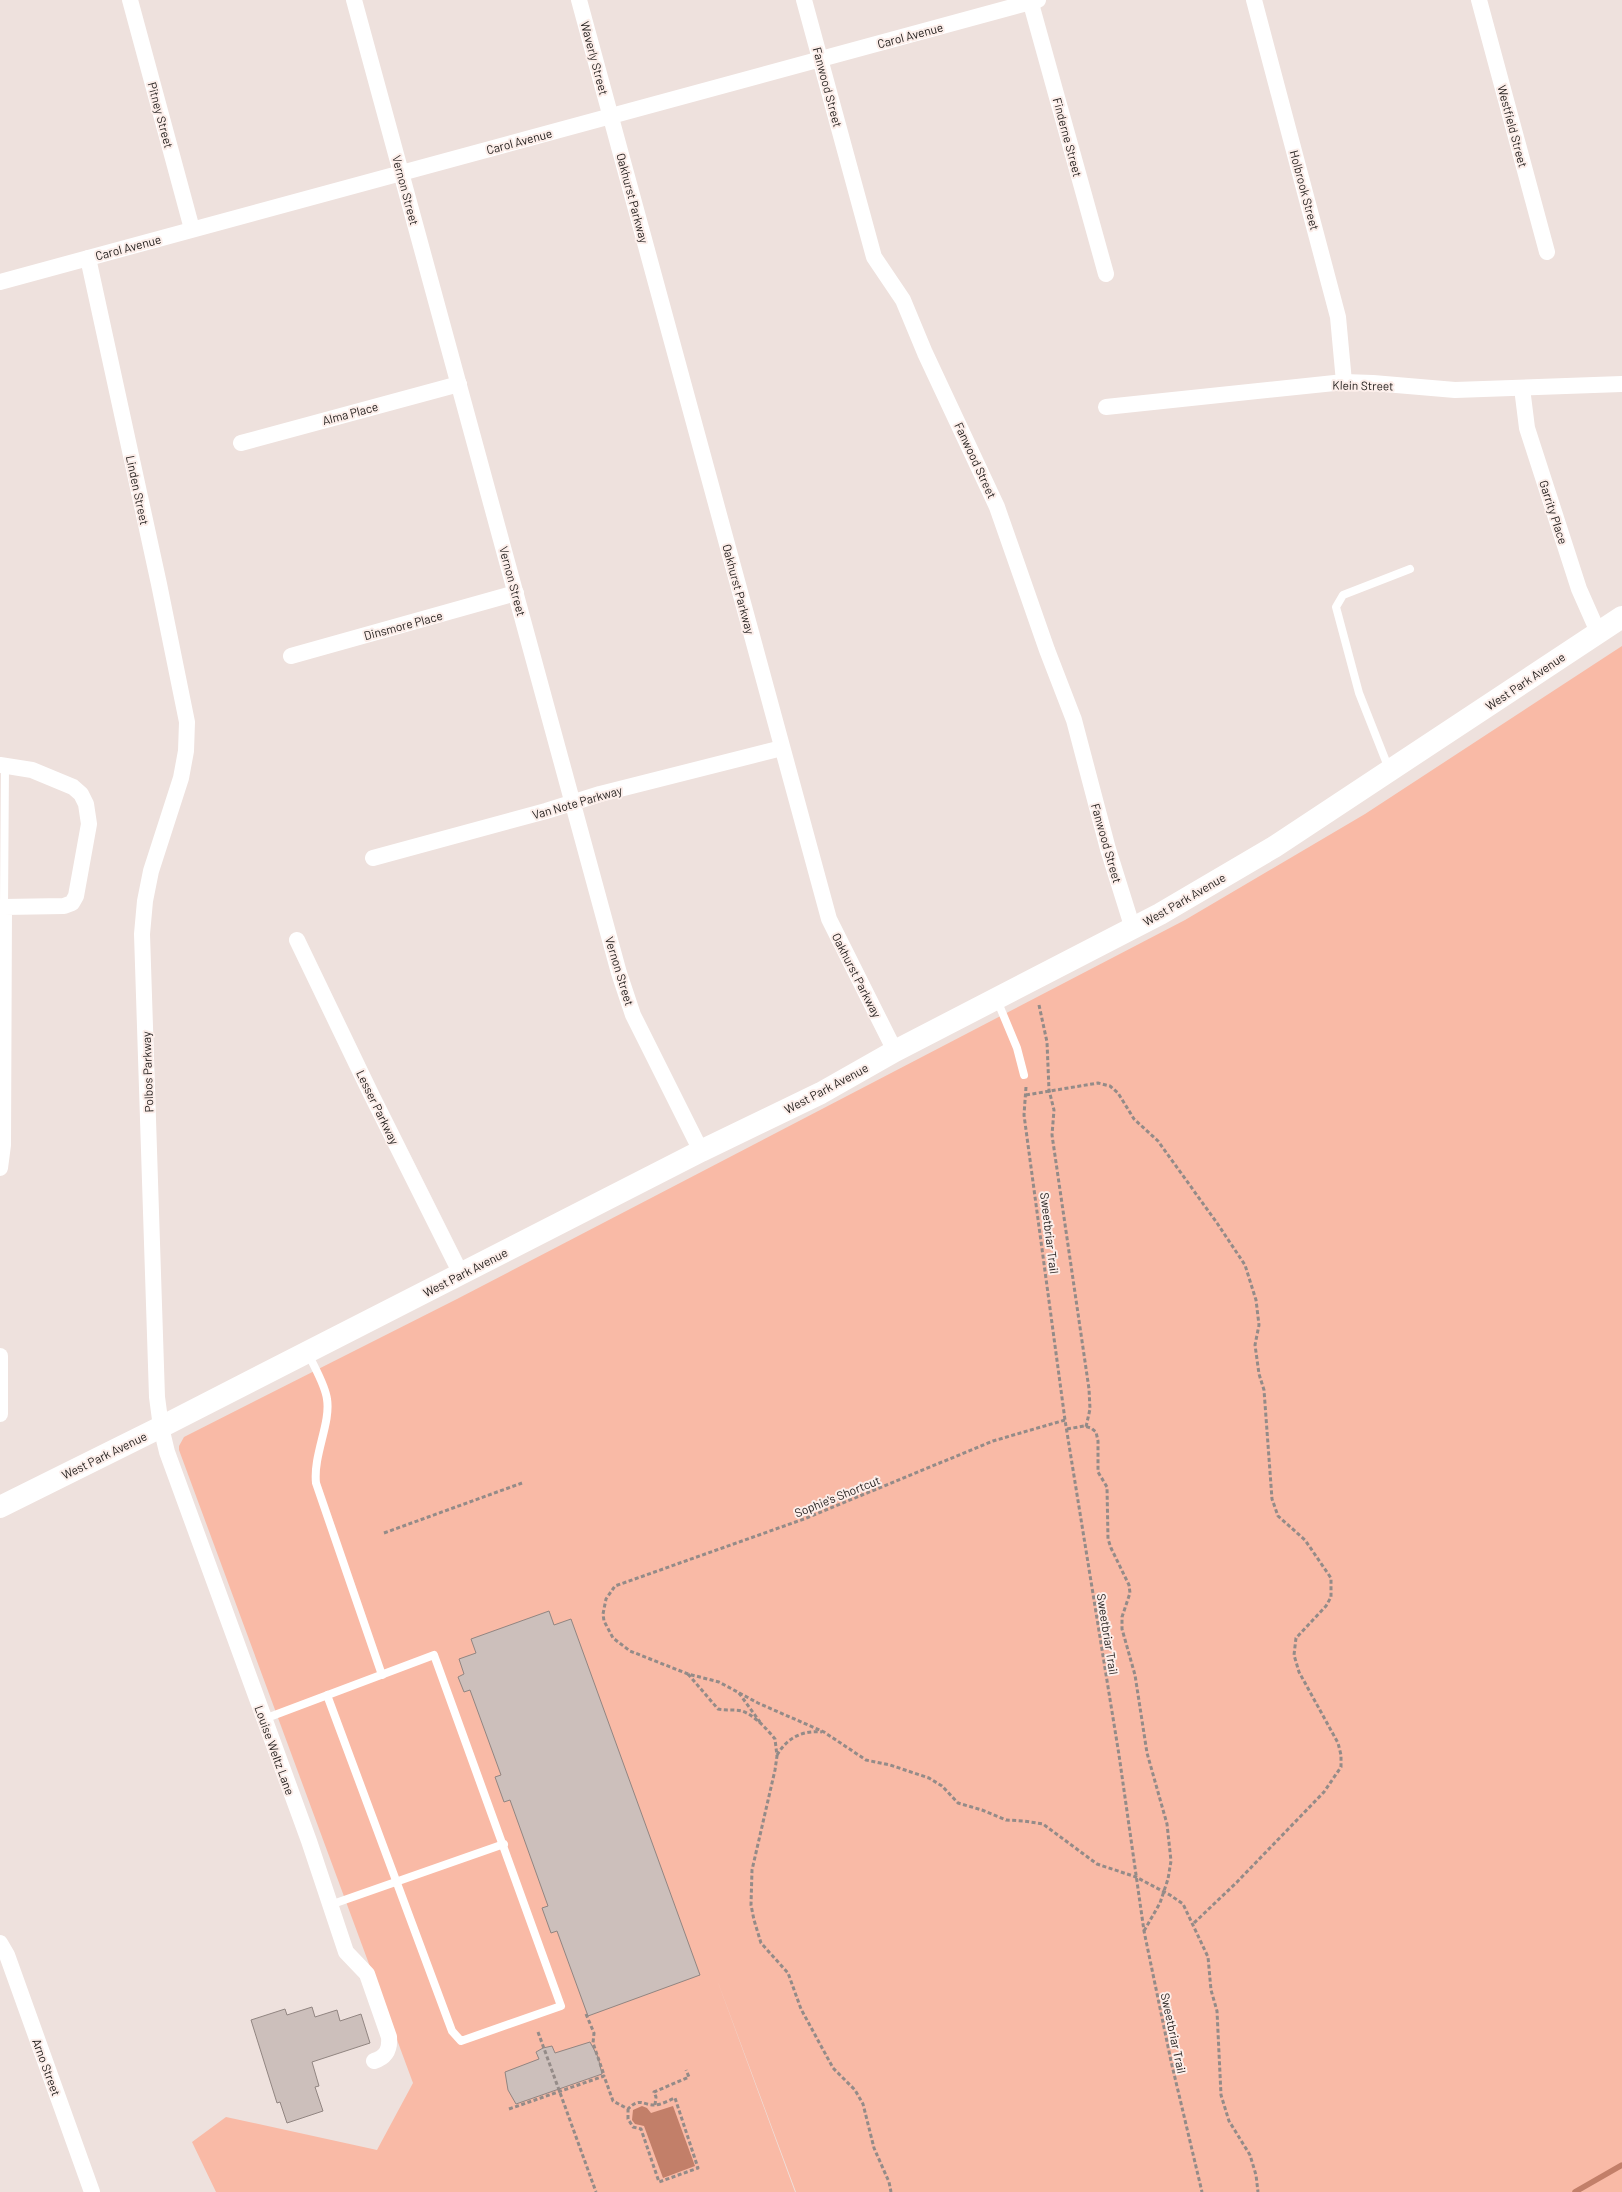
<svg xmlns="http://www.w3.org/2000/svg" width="1622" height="2192" font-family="Barlow,sans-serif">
  <rect width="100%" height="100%" fill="#eee1dd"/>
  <polygon fill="#f9baa6" points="1622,646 1622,2192 796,2192 716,1977 795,2192 216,2192 192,2142 226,2117 377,2150 413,2083 179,1450 179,1446 184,1437 457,1299 1185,920 1365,814"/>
  <polygon fill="#c27f69" points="642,2106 647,2108 651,2113 673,2106 695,2166 663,2178 644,2126 635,2124 632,2120 633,2110"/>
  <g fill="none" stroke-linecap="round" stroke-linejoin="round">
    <polyline stroke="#c27f69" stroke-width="5.5" points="1575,2192 1622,2165"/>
  </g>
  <g fill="#ccbfbb" stroke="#918581">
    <polygon points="549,1611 554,1625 571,1619 700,1975 588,2016 557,1931 551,1933 542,1908 548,1906 510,1800 504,1802 495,1777 501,1775 470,1690 464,1692 458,1677 464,1674 459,1659 476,1653 471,1639"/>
    <polygon points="312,2007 315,2017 337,2010 340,2021 361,2014 370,2043 312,2062 319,2086 315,2087 323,2111 287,2123 280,2102 277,2103 251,2020 285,2009 287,2015"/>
    <polygon points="590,2042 598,2057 602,2074 516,2104 508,2090 505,2072 539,2059 536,2052 543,2048 552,2046 555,2053"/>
  </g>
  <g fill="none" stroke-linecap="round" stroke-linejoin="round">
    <g stroke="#948b88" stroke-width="3" stroke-dasharray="4 2.5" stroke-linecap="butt">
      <polyline points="1039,1005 1047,1042 1049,1090 1054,1110 1052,1135 1089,1389 1090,1409 1086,1427"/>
      <polyline points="1026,1087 1024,1115 1065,1420 1119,1755 1144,1931 1171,2061 1202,2192"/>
      <polyline points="1026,1095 1098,1083 1110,1086 1118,1093 1134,1119 1158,1141 1217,1223 1245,1265 1256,1300 1259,1325 1255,1345 1259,1374 1264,1390 1272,1499 1278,1516 1305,1540 1331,1578 1331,1597 1326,1606 1296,1638 1294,1655 1299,1672 1338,1743 1341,1755 1341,1767 1324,1792 1237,1882 1194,1923"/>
      <polyline points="1065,1420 993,1441 804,1519 615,1586 606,1599 603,1614 604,1621 613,1638 630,1651 688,1674 719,1682 758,1703 824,1732 866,1760 890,1765 929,1778 942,1786 958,1803 982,1810 1006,1820 1024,1821 1043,1824 1097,1864 1136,1877 1170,1895 1183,1904 1208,1957 1211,1990 1217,2011 1221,2095 1229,2121 1250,2155 1256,2175 1258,2192"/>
      <polyline points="1067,1429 1084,1426 1091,1428 1096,1432 1098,1441 1098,1472 1107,1487 1108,1539 1111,1548 1129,1585 1130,1593 1122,1617 1122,1629 1135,1675 1147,1753 1167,1824 1171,1861 1168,1879 1160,1903 1144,1931"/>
      <polyline points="384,1533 522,1483"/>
      <path d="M688,1674L718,1709C726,1711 734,1709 742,1711C754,1715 767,1729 775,1739L777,1756L775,1770L752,1870L751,1905L754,1920L761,1943L788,1973L801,2009L833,2068L855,2090L863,2104L874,2148L889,2182L891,2192"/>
      <polyline points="739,1693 760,1722"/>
      <path d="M777,1755C787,1738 802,1730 822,1732"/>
      <polyline points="586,2014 594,2033 593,2043 604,2075"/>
      <polyline points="538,2032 596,2192"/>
      <polyline points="655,2105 656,2097 654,2092 689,2077 686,2070"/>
      <path d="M509,2109L604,2076L613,2101L628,2109C640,2097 642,2105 655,2105C661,2105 669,2100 675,2098L698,2168L659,2182L641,2129L633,2127L628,2119V2109"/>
    </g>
    <g stroke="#fff" stroke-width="8">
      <polyline points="1389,769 1359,693 1336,607 1343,595 1410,569"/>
      <polyline points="4,907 5,765"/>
      <polyline points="997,1000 1017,1048 1024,1075"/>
      <path d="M308,1353C314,1367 325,1384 327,1399C331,1423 313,1455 316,1483L382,1675"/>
      <polyline points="264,1719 434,1655 561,2006 461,2041 452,2031 327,1695"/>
      <polyline points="330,1905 504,1844"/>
    </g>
    <g stroke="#fff" stroke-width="16">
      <polyline points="130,0 192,229"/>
      <polyline points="354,0 619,973 633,1015 701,1151"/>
      <polyline points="579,0 829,919 895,1051"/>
      <polyline points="804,0 874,257 903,300 925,353 997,507 1047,650 1074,720 1108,849 1133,929"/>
      <polyline points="1030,0 1106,274"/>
      <polyline points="1254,0 1338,317 1344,382"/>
      <polyline points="1479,0 1547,252"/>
      <path d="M88,258L159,584L187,722L186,751L181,778L151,871L145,901L142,934L157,1397L161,1427L167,1452L309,1841L346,1952L367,1974L389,2037C390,2049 387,2057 374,2061"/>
      <polyline points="0,282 1038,0"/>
      <polyline points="1522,388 1527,428 1579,589 1598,632"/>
      <polyline points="1106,407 1344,382 1373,383 1455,390 1622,384"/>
      <polyline points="241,443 459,384"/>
      <polyline points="291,656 516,593"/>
      <polyline points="0,765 32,770 73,787 81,794 86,804 89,824 76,896 72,903 64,906 4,907 3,1145 0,1168"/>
      <polyline points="373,858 546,811 600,794 782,748"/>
      <polyline points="297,940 371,1094 461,1274"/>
      <polyline points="0,1356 0,1414"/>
      <polyline points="0,1943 7,1955 92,2192"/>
    </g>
    <polyline stroke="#fff" stroke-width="22" points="0,1507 161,1427 701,1151 821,1093 895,1051 1160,914 1274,847 1622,617"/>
  </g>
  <g text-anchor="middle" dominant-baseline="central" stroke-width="4" stroke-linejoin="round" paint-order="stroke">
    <g font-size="12" fill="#25211f" stroke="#fceeea">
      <text transform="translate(910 35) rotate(-15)">Carol Avenue</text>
      <text transform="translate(595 58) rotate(75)">Waverly Street</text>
      <text transform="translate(828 87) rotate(75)">Fanwood Street</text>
      <text transform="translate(161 115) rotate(75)">Pitney Street</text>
      <text transform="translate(1513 126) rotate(75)">Westfield Street</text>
      <text transform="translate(1068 137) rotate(75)">Finderne Street</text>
      <text transform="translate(519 141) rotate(-15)">Carol Avenue</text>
      <text transform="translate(406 190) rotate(75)">Vernon Street</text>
      <text transform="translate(1305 190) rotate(75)">Holbrook Street</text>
      <text transform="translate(633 198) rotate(75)">Oakhurst Parkway</text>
      <text transform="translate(128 247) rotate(-15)">Carol Avenue</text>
      <text transform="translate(1363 385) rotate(1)">Klein Street</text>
      <text transform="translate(350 413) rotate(-15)">Alma Place</text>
      <text transform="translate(976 460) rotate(65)">Fanwood Street</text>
      <text transform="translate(138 490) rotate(78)">Linden Street</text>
      <text transform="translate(1554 512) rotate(72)">Garrity Place</text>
      <text transform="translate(513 581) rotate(75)">Vernon Street</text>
      <text transform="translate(739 589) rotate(75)">Oakhurst Parkway</text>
      <text transform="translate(403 625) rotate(-15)">Dinsmore Place</text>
      <text transform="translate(1525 681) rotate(-34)">West Park Avenue</text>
      <text transform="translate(577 802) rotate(-16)">Van Note Parkway</text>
      <text transform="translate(1107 843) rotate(74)">Fanwood Street</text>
      <text transform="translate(1184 899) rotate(-30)">West Park Avenue</text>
      <text transform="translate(620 971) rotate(73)">Vernon Street</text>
      <text transform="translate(857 975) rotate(63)">Oakhurst Parkway</text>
      <text transform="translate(147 1072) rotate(-92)">Polbos Parkway</text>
      <text transform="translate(826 1088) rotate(-28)">West Park Avenue</text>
      <text transform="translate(378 1107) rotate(64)">Lesser Parkway</text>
      <text transform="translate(1050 1233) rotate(83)">Sweetbriar Trail</text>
      <text transform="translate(465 1272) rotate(-27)">West Park Avenue</text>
      <text transform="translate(104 1455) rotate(-26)">West Park Avenue</text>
      <text transform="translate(837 1496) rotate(-22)">Sophie's Shortcut</text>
      <text transform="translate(1108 1634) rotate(81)">Sweetbriar Trail</text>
      <text transform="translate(275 1750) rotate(70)">Louise Weltz Lane</text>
      <text transform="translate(1174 2033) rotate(78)">Sweetbriar Trail</text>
      <text transform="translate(47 2067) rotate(70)">Arno Street</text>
    </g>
  </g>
</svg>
